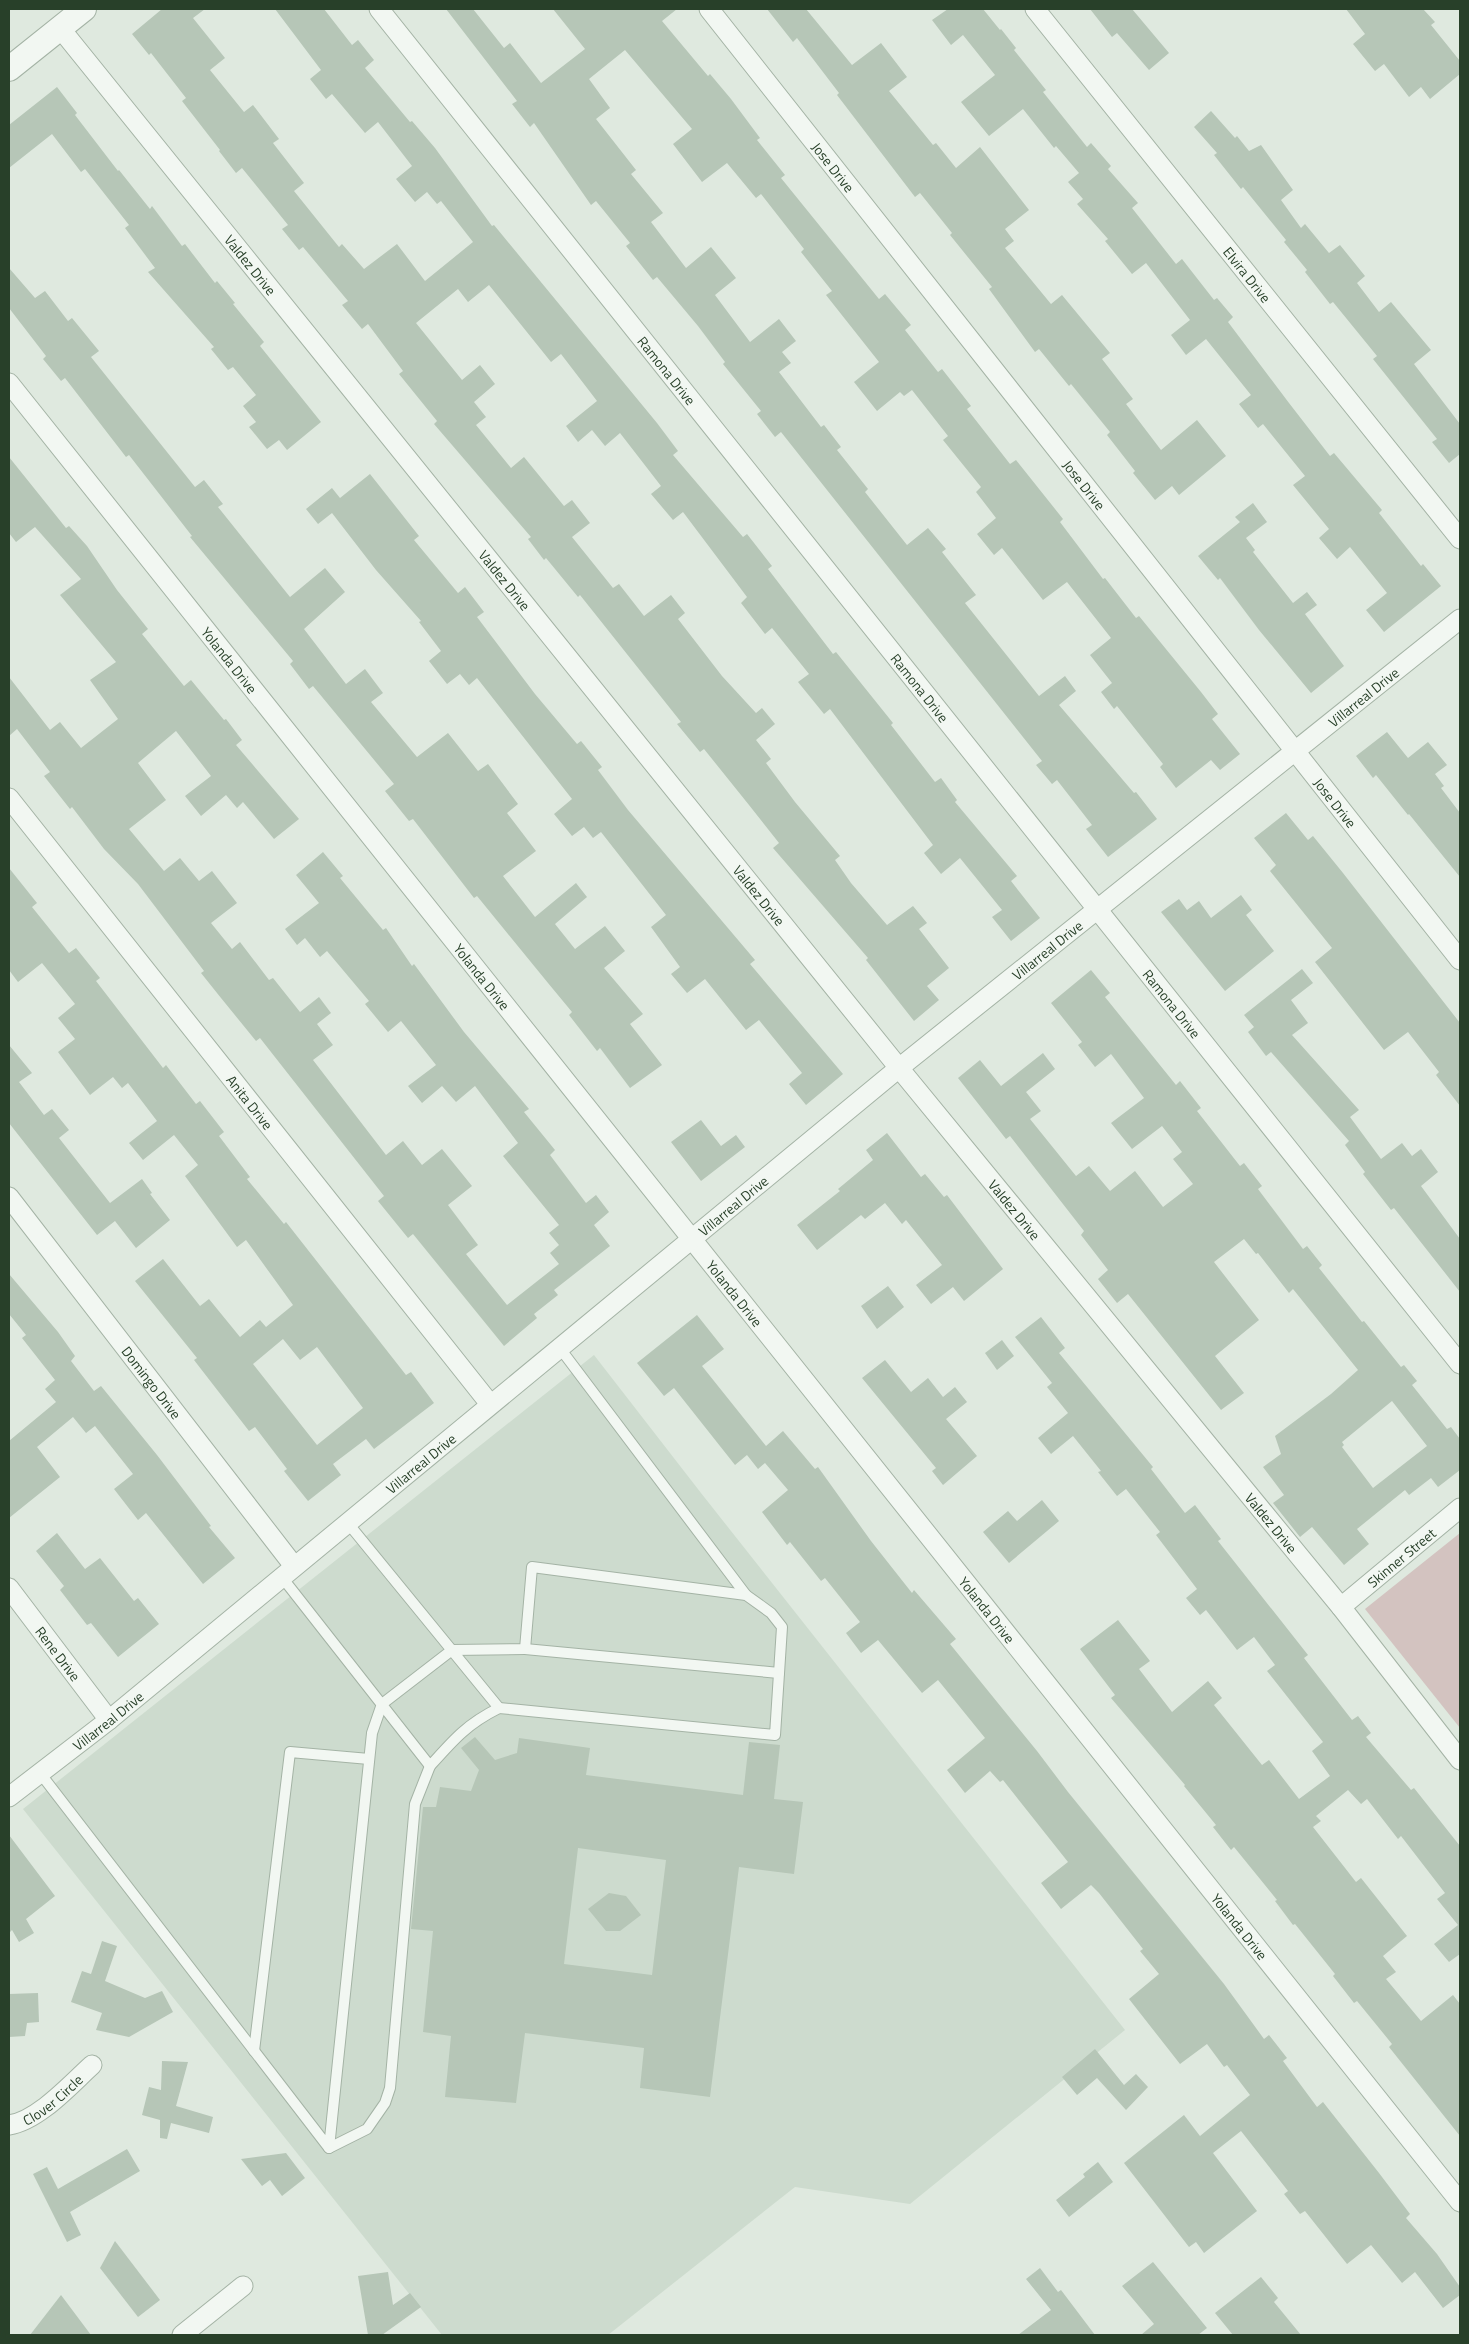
<svg xmlns="http://www.w3.org/2000/svg" width="1469" height="2344" font-family="'Titillium Web',sans-serif">
  <rect width="100%" height="100%" fill="#dfe9df"/>
  <polygon fill="#cddbce" points="594,1355 701,1493 1125,2030 910,2204 795,2187 608,2335 442,2335 23,1809"/>
  <polygon fill="#d3c3c0" points="1460,1533 1460,1728 1365,1609"/>
  <g fill="#b6c6b7" fill-rule="evenodd">
    <polygon points="162,9 205,9 193,18 225,58 210,70 244,112 253,105 279,139 273,143 304,183 294,191 339,247 342,244 364,269 397,244 425,281 473,242 441,201 437,204 427,192 415,202 396,179 412,166 378,122 365,133 332,94 326,99 310,79 321,70 275,9 324,9 352,45 358,40 374,60 365,68 410,122 412,121 435,148 492,226 494,225 657,423 678,451 673,455 743,537 747,534 772,566 768,569 833,654 836,652 893,723 891,725 935,782 941,778 957,800 955,802 1017,876 1011,881 1040,918 1011,941 992,917 1002,910 960,858 941,874 924,853 933,845 830,709 824,714 798,682 809,674 772,628 765,634 741,603 747,597 683,512 673,520 651,494 661,486 620,433 605,446 592,430 578,442 566,426 597,401 561,354 551,362 489,285 468,302 458,289 416,323 462,380 480,365 495,384 474,402 486,417 476,425 511,468 524,457 564,506 572,500 590,523 572,537 613,588 619,584 644,616 671,595 685,613 678,619 722,676 756,713 762,708 775,724 756,740 771,759 766,763 795,802 840,856 835,860 851,883 887,925 913,906 927,923 919,929 949,968 927,986 939,1000 914,1021 866,960 868,958 773,848 779,843 749,805 704,749 700,752 677,724 681,722 580,595 578,597 546,558 544,560 528,539 531,537 434,424 437,421 399,374 403,371 368,324 362,329 342,305 348,301 303,247 299,250 282,229 288,225 242,168 236,173 219,151 220,150 182,101 186,98 151,53 149,55 132,34"/>
    <polygon points="446,9 473,9 504,48 510,43 541,83 585,49 553,9 677,9 662,21 708,76 710,74 731,99 760,138 757,140 785,175 781,178 879,299 885,294 911,325 905,330 938,372 942,369 971,406 967,409 1010,464 1016,460 1063,519 1060,522 1103,579 1105,578 1136,618 1139,616 1201,692 1218,714 1212,719 1240,754 1220,770 1211,760 1176,788 1160,767 1163,764 1117,706 1114,709 1101,692 1112,683 1090,655 1111,638 1067,582 1043,600 1002,548 994,555 977,534 996,518 976,492 981,487 943,440 948,436 912,390 904,396 900,392 877,411 854,382 879,362 826,295 832,291 801,252 804,249 761,194 756,198 727,163 702,182 673,144 692,129 625,50 589,79 610,108 596,119 636,170 631,174 663,213 651,222 686,268 711,247 736,278 715,295 750,342 779,319 796,341 782,352 791,363 779,372 821,427 824,425 841,447 837,450 868,489 865,492 907,545 928,528 946,549 942,552 976,595 965,603 1039,696 1065,676 1076,691 1059,705 1134,793 1136,792 1157,819 1108,857 1086,829 1092,825 1057,780 1052,784 1036,765 1042,761 781,432 775,437 757,414 761,411 723,364 725,362 698,326 657,277 653,280 626,246 630,243 596,201 591,205 534,123 530,127 512,104 517,101"/>
    <polygon points="767,9 806,9 852,65 881,43 907,77 889,91 933,145 936,143 956,168 980,147 1029,210 1005,229 1014,241 1005,248 1051,304 1062,295 1110,353 1102,359 1133,399 1126,404 1161,450 1197,420 1226,456 1179,495 1172,486 1155,500 1133,473 1135,471 1107,435 1110,432 1071,384 1069,386 1039,349 1035,352 989,289 992,287 950,235 952,233 920,193 915,197 837,95 839,93 797,38 793,42"/>
    <polygon points="948,9 983,9 1000,30 1001,29 1016,48 1014,50 1046,90 1043,92 1087,147 1091,143 1111,166 1108,169 1138,203 1132,208 1176,264 1182,259 1214,300 1217,298 1233,317 1228,322 1289,403 1330,456 1334,453 1382,510 1379,513 1421,566 1423,564 1441,586 1384,632 1366,610 1387,593 1350,547 1337,559 1319,538 1329,529 1293,485 1305,476 1263,424 1258,428 1239,404 1251,395 1206,339 1186,355 1171,335 1190,320 1146,263 1132,274 1105,241 1108,239 1077,204 1083,199 1068,182 1079,173 1056,146 1054,148 1023,109 989,136 961,102 995,75 963,35 951,45 932,20"/>
    <polygon points="1090,9 1132,9 1169,53 1149,70 1117,33 1112,37"/>
    <polygon points="1346,9 1423,9 1435,22 1431,25 1460,61 1460,74 1430,99 1421,87 1409,97 1384,64 1375,71 1353,44 1365,34"/>
    <polygon points="57,87 77,113 75,115 118,171 119,170 150,209 152,206 182,246 185,244 215,283 217,281 235,303 233,304 264,342 260,346 321,422 287,450 279,440 267,449 249,427 256,422 243,406 256,395 233,367 228,370 211,349 214,347 148,272 155,268 125,228 129,225 85,169 81,172 52,134 9,168 9,125"/>
    <polygon points="1211,111 1235,138 1237,136 1249,151 1261,145 1293,190 1281,200 1301,228 1305,224 1329,253 1340,245 1365,276 1357,283 1379,312 1391,302 1431,350 1414,364 1460,424 1460,454 1449,463 1432,442 1437,439 1373,359 1377,356 1333,302 1330,304 1305,272 1307,270 1284,242 1286,240 1243,187 1241,189 1214,155 1217,153 1194,127"/>
    <polygon points="9,268 35,298 45,291 68,321 72,318 99,351 91,357 195,487 204,480 223,504 218,507 290,597 325,568 345,592 304,629 346,684 365,669 383,693 371,702 417,757 448,733 478,771 488,764 518,804 507,813 536,851 503,876 535,917 576,883 587,897 555,924 575,949 605,926 625,951 604,968 643,1014 630,1024 662,1065 630,1088 600,1048 597,1051 569,1015 572,1012 548,983 477,896 474,898 413,819 409,821 385,791 394,784 313,686 309,689 290,664 293,661 190,537 192,536 129,455 126,457 65,378 61,381 43,359 46,356 9,308"/>
    <polygon points="9,457 66,528 69,526 87,546 117,590 148,629 142,634 184,686 191,680 224,720 226,719 242,740 236,745 299,819 274,839 243,802 237,808 226,795 201,816 185,796 211,776 176,731 138,763 166,800 129,829 164,871 180,858 199,881 212,871 237,903 211,923 232,949 240,942 269,980 273,978 300,1012 319,997 331,1013 317,1024 333,1045 313,1060 386,1155 403,1141 422,1165 442,1149 472,1186 448,1205 478,1245 466,1254 507,1305 559,1264 550,1253 559,1245 549,1233 559,1225 503,1156 518,1143 475,1086 456,1102 442,1086 422,1103 408,1086 436,1065 401,1021 388,1032 365,1004 369,1001 327,951 320,957 305,938 297,945 285,929 319,903 296,875 323,852 343,876 340,878 383,930 386,928 412,966 414,964 464,1032 529,1109 524,1112 555,1150 550,1155 586,1203 596,1195 609,1212 594,1225 610,1246 554,1290 558,1295 534,1314 537,1318 504,1346 413,1234 408,1238 378,1201 384,1196 260,1038 256,1041 221,998 201,973 204,971 138,884 104,849 72,807 70,809 44,776 50,772 17,729 9,736 9,677 50,730 60,722 81,748 118,719 90,680 116,662 60,595 81,579 35,527 16,542 9,533"/>
    <polygon points="370,474 419,536 414,540 458,593 465,587 484,612 477,617 535,694 577,744 581,741 602,767 598,770 628,810 755,960 750,964 843,1074 806,1105 789,1084 802,1073 759,1020 746,1030 705,979 687,993 671,974 680,967 651,927 666,915 601,832 593,838 584,827 572,836 554,814 572,799 477,678 469,685 460,674 447,684 429,661 441,651 419,622 421,621 376,570 332,513 318,524 306,509 332,488 340,498"/>
    <polygon points="1253,503 1267,522 1246,538 1255,550 1253,552 1293,603 1307,592 1317,605 1305,614 1344,666 1311,693 1259,630 1220,578 1218,580 1198,556 1240,522 1235,517"/>
    <polygon points="1387,732 1408,758 1428,742 1447,765 1435,774 1444,786 1441,788 1460,813 1460,877 1409,814 1408,815 1376,775 1373,778 1356,756"/>
    <polygon points="1286,813 1308,840 1313,836 1343,873 1460,1023 1460,1106 1436,1075 1439,1072 1408,1032 1384,1050 1315,962 1332,948 1270,871 1276,865 1254,838"/>
    <path d="M9,868L37,903L32,907L69,953L76,948L100,978L96,981L163,1068L166,1065L196,1104L200,1101L224,1132L219,1136L250,1177L247,1179L284,1224L286,1222L406,1375L411,1372L434,1403L374,1449L366,1439L333,1464L341,1475L308,1501L284,1471L287,1469L255,1427L249,1431L194,1360L197,1358L135,1281L163,1259L200,1306L209,1299L240,1337L260,1320L266,1327L293,1305L246,1240L237,1247L185,1176L198,1165L174,1135L143,1160L129,1143L157,1121L128,1083L122,1088L113,1077L90,1095L58,1052L75,1039L58,1018L75,1004L42,963L18,982L9,970ZM283,1339L300,1360L317,1347L363,1408L317,1445L253,1364Z"/>
    <polygon points="1241,895 1252,910 1246,915 1274,951 1225,991 1161,912 1179,899 1187,910 1199,901 1211,918"/>
    <polygon points="1302,969 1313,983 1291,1000 1308,1023 1292,1035 1359,1110 1350,1117 1381,1159 1402,1143 1412,1156 1421,1149 1438,1172 1421,1186 1460,1239 1460,1292 1394,1208 1391,1210 1363,1174 1365,1172 1345,1145 1349,1141 1271,1052 1266,1056 1248,1032 1254,1027 1244,1015"/>
    <path d="M1091,970L1110,993L1105,997L1176,1085L1180,1081L1201,1108L1197,1111L1240,1166L1244,1163L1262,1186L1258,1189L1303,1249L1307,1246L1322,1265L1319,1268L1362,1322L1364,1321L1401,1367L1404,1365L1417,1381L1412,1385L1447,1429L1451,1427L1460,1439V1470L1438,1487L1431,1478L1409,1495L1405,1490L1357,1529L1369,1544L1344,1565L1312,1527L1300,1537L1273,1503L1284,1495L1263,1467L1281,1454L1275,1436L1331,1394L1358,1370L1293,1289L1289,1293L1258,1253L1256,1254L1244,1239L1214,1262L1259,1320L1215,1356L1244,1393L1221,1410L1128,1294L1117,1303L1098,1279L1108,1270L1081,1235L1084,1231L1010,1136L1006,1139L958,1078L980,1060L1001,1086L1043,1053L1055,1069L1026,1092L1041,1111L1030,1119L1076,1176L1089,1166L1110,1191L1135,1171L1163,1207L1193,1184L1173,1159L1182,1152L1162,1126L1132,1149L1111,1123L1144,1098L1111,1054L1095,1067L1078,1045L1082,1042L1051,1003ZM1392,1401L1427,1446L1373,1488L1342,1447L1344,1445L1342,1442Z"/>
    <polygon points="9,1045 32,1073 19,1082 44,1115 52,1109 69,1130 59,1138 110,1203 142,1179 152,1193 150,1194 170,1220 136,1248 115,1221 97,1235 9,1123"/>
    <polygon points="701,1120 721,1146 736,1135 745,1147 701,1181 671,1142"/>
    <polygon points="887,1133 921,1177 925,1174 944,1197 947,1195 1003,1269 964,1301 953,1287 931,1304 916,1285 942,1265 906,1220 902,1224 885,1203 865,1219 861,1215 817,1250 797,1225 840,1191 838,1189 873,1160 866,1150"/>
    <polygon points="9,1274 58,1332 75,1356 71,1361 94,1391 101,1386 157,1455 211,1526 209,1527 235,1558 203,1584 146,1513 138,1520 114,1489 133,1474 95,1426 86,1433 73,1417 37,1447 60,1477 9,1518 9,1441 56,1402 45,1389 55,1380 22,1338 26,1335 9,1314"/>
    <polygon points="888,1286 904,1307 877,1329 861,1306"/>
    <polygon points="697,1315 724,1349 702,1366 766,1446 783,1431 815,1469 818,1467 871,1541 912,1593 914,1590 956,1639 950,1644 1037,1751 1068,1792 1224,1984 1264,2039 1269,2035 1287,2058 1283,2061 1317,2107 1323,2102 1379,2173 1410,2214 1406,2218 1437,2254 1460,2287 1460,2295 1443,2308 1415,2272 1402,2283 1371,2245 1347,2264 1305,2211 1300,2214 1284,2194 1288,2191 1241,2131 1213,2153 1257,2211 1204,2253 1196,2242 1189,2247 1124,2163 1184,2115 1200,2136 1250,2095 1227,2065 1224,2067 1207,2044 1180,2064 1129,1999 1159,1974 1140,1951 1143,1949 1099,1893 1091,1885 1061,1909 1041,1883 1068,1862 1003,1780 1000,1782 990,1771 965,1793 947,1770 985,1738 938,1680 922,1693 878,1640 861,1653 846,1633 860,1622 825,1578 821,1581 790,1542 787,1545 762,1512 788,1490 765,1463 758,1469 747,1455 735,1465 674,1388 664,1396 637,1363"/>
    <polygon points="1041,1317 1065,1348 1059,1353 1153,1467 1151,1469 1185,1513 1195,1505 1221,1539 1218,1541 1308,1655 1304,1658 1352,1720 1358,1716 1371,1733 1366,1737 1411,1790 1414,1788 1460,1846 1460,1954 1449,1962 1434,1944 1458,1925 1437,1899 1445,1893 1401,1836 1398,1839 1367,1799 1361,1804 1348,1790 1316,1816 1321,1821 1313,1827 1356,1882 1361,1878 1407,1936 1383,1956 1396,1972 1386,1979 1421,2021 1453,1995 1460,2004 1460,2136 1389,2047 1392,2044 1357,2001 1354,2003 1333,1976 1335,1974 1295,1924 1293,1925 1275,1901 1277,1900 1234,1847 1231,1850 1213,1827 1216,1825 1184,1786 1185,1785 1111,1698 1115,1695 1080,1649 1118,1620 1150,1661 1139,1669 1172,1712 1208,1681 1222,1698 1214,1705 1262,1765 1269,1760 1299,1799 1330,1776 1312,1751 1323,1742 1267,1671 1275,1665 1254,1637 1237,1650 1206,1610 1200,1615 1186,1598 1197,1589 1156,1535 1160,1532 1126,1489 1117,1496 1098,1472 1101,1471 1073,1436 1051,1454 1038,1438 1068,1413 1047,1387 1052,1383 1015,1337"/>
    <polygon points="1002,1340 1014,1356 997,1370 985,1353"/>
    <polygon points="885,1360 911,1392 928,1378 943,1397 955,1387 967,1402 946,1419 977,1456 943,1485 932,1471 936,1468 862,1378"/>
    <polygon points="1042,1500 1059,1521 1009,1563 983,1532 1008,1511 1017,1521"/>
    <polygon points="57,1533 85,1569 100,1558 134,1601 138,1598 159,1624 118,1657 91,1623 87,1625 60,1590 64,1586 36,1551"/>
    <path d="M475,1737L495,1760L517,1753L519,1738L590,1748L586,1775L743,1795L749,1742L780,1745L774,1799L803,1802L794,1874L739,1867L710,2097L640,2088L644,2048L525,2033L516,2103L445,2097L451,2036L423,2032L433,1931L411,1929L423,1807H436L440,1787L471,1791L479,1770L461,1748ZM578,1848L666,1860L652,1975L564,1964Z"/>
    <polygon points="9,1835 55,1896 26,1919 34,1933 19,1942 12,1930 9,1933"/>
    <polygon points="609,1893 626,1896 641,1915 620,1931 606,1931 588,1909"/>
    <polygon points="102,1941 117,1946 105,1981 145,1998 162,1991 173,2012 129,2037 96,2030 102,2013 71,2002 82,1971 91,1974"/>
    <polygon points="38,1993 39,2022 27,2023 25,2036 9,2037 9,1994"/>
    <polygon points="1095,2049 1124,2085 1136,2074 1148,2087 1126,2110 1097,2078 1077,2095 1062,2077"/>
    <polygon points="162,2061 188,2062 176,2106 213,2117 209,2133 171,2123 167,2139 160,2138 160,2120 142,2115 149,2087 161,2090"/>
    <polygon points="127,2149 140,2171 70,2212 81,2235 67,2242 33,2174 47,2167 58,2189"/>
    <polygon points="286,2153 305,2178 282,2196 270,2180 262,2186 241,2159"/>
    <polygon points="1098,2162 1113,2182 1069,2217 1056,2200 1085,2177 1083,2174"/>
    <polygon points="115,2241 160,2300 138,2317 100,2268"/>
    <polygon points="1153,2262 1207,2328 1198,2335 1141,2335 1154,2324 1122,2286"/>
    <polygon points="1040,2268 1058,2292 1061,2290 1095,2335 1018,2335 1051,2310 1026,2279"/>
    <polygon points="388,2272 393,2305 410,2293 421,2307 382,2335 368,2335 358,2276"/>
    <polygon points="1261,2277 1278,2298 1274,2302 1301,2335 1233,2335 1215,2313"/>
    <polygon points="61,2295 91,2335 30,2335"/>
  </g>
  <g fill="none" stroke-linecap="round" stroke-linejoin="round">
    <g stroke="#a4b3a5" stroke-width="12">
      <g id="service">
        <polyline points="559,1347 746,1595"/>
        <path d="M281,1576L430,1766C454,1739 467,1724 499,1708L347,1522"/>
        <polyline points="525,1649 779,1673"/>
        <polyline points="40,1773 329,2148 372,1733 382,1704 452,1650 525,1649 532,1567 746,1595 771,1613 782,1627 775,1735 499,1708"/>
        <polyline points="254,2051 290,1752 369,1759"/>
        <polyline points="329,2148 367,2129 385,2103 390,2088 415,1804 430,1766"/>
      </g>
    </g>
    <g stroke="#a4b3a5" stroke-width="21">
      <g id="minor">
        <path id="s1" d="M379,9L1460,1364"/>
        <path id="s2" d="M709,9L1460,960"/>
        <path id="s3" d="M1035,9L1460,539"/>
        <path id="s4" d="M60,28L899,1068L1341,1607L1460,1760"/>
        <path id="s5" d="M9,383L1460,2202"/>
        <path id="s6" d="M9,798L490,1404"/>
        <path id="s7" d="M9,1197L294,1566"/>
        <path id="s8" d="M9,1588L109,1720"/>
        <path id="s9" d="M1341,1607L1460,1508"/>
        <path id="s10" d="M9,1797L109,1720L899,1068L1460,619"/>
        <path id="s11" d="M9,2125C38,2121 71,2084 92,2065"/>
        <polyline points="182,2335 243,2286"/>
      </g>
    </g>
    <g stroke="#a4b3a5" stroke-width="26">
      <polyline id="tertiary" points="9,69 84,9"/>
    </g>
    <use href="#service" stroke="#f2f7f2" stroke-width="10"/>
    <use href="#minor" stroke="#f2f7f2" stroke-width="19"/>
    <use href="#tertiary" stroke="#f2f7f2" stroke-width="24"/>
  </g>
  <g text-anchor="middle" dominant-baseline="central" stroke-width="4.5" stroke-linejoin="round" paint-order="stroke">
    <g font-size="14" fill="#284029" stroke="#eff6ef">
      <text stroke="none"><textPath href="#s2" startOffset="201">Jose Drive</textPath></text>
      <text stroke="none"><textPath href="#s4" startOffset="304">Valdez Drive</textPath></text>
      <text stroke="none"><textPath href="#s3" startOffset="340">Elvira Drive</textPath></text>
      <text stroke="none"><textPath href="#s1" startOffset="462">Ramona Drive</textPath></text>
      <text stroke="none"><textPath href="#s2" startOffset="606">Jose Drive</textPath></text>
      <text stroke="none"><textPath href="#s4" startOffset="709">Valdez Drive</textPath></text>
      <text stroke="none"><textPath href="#s5" startOffset="354">Yolanda Drive</textPath></text>
      <text stroke="none"><textPath href="#s1" startOffset="868">Ramona Drive</textPath></text>
      <text stroke="none"><textPath href="#s10" startOffset="1745">Villarreal Drive</textPath></text>
      <text stroke="none"><textPath href="#s2" startOffset="1011">Jose Drive</textPath></text>
      <text stroke="none"><textPath href="#s4" startOffset="1114">Valdez Drive</textPath></text>
      <text stroke="none"><textPath href="#s10" startOffset="1340">Villarreal Drive</textPath></text>
      <text stroke="none"><textPath href="#s5" startOffset="759">Yolanda Drive</textPath></text>
      <text stroke="none"><textPath href="#s1" startOffset="1272">Ramona Drive</textPath></text>
      <text stroke="none"><textPath href="#s6" startOffset="388">Anita Drive</textPath></text>
      <text stroke="none"><textPath href="#s10" startOffset="935">Villarreal Drive</textPath></text>
      <text stroke="none"><textPath href="#s4" startOffset="1519">Valdez Drive</textPath></text>
      <text stroke="none"><textPath href="#s5" startOffset="1164">Yolanda Drive</textPath></text>
      <text stroke="none"><textPath href="#s7" startOffset="234">Domingo Drive</textPath></text>
      <text stroke="none"><textPath href="#s10" startOffset="530">Villarreal Drive</textPath></text>
      <text stroke="none"><textPath href="#s4" startOffset="1924">Valdez Drive</textPath></text>
      <text stroke="none"><textPath href="#s9" startOffset="78">Skinner Street</textPath></text>
      <text stroke="none"><textPath href="#s5" startOffset="1569">Yolanda Drive</textPath></text>
      <text stroke="none"><textPath href="#s8" startOffset="82">Rene Drive</textPath></text>
      <text stroke="none"><textPath href="#s10" startOffset="125">Villarreal Drive</textPath></text>
      <text stroke="none"><textPath href="#s5" startOffset="1974">Yolanda Drive</textPath></text>
      <text stroke="none"><textPath href="#s11" startOffset="51">Clover Circle</textPath></text>
    </g>
  </g>
  <rect width="1469" height="2344" fill="none" stroke="#284029" stroke-width="20"/>
</svg>
